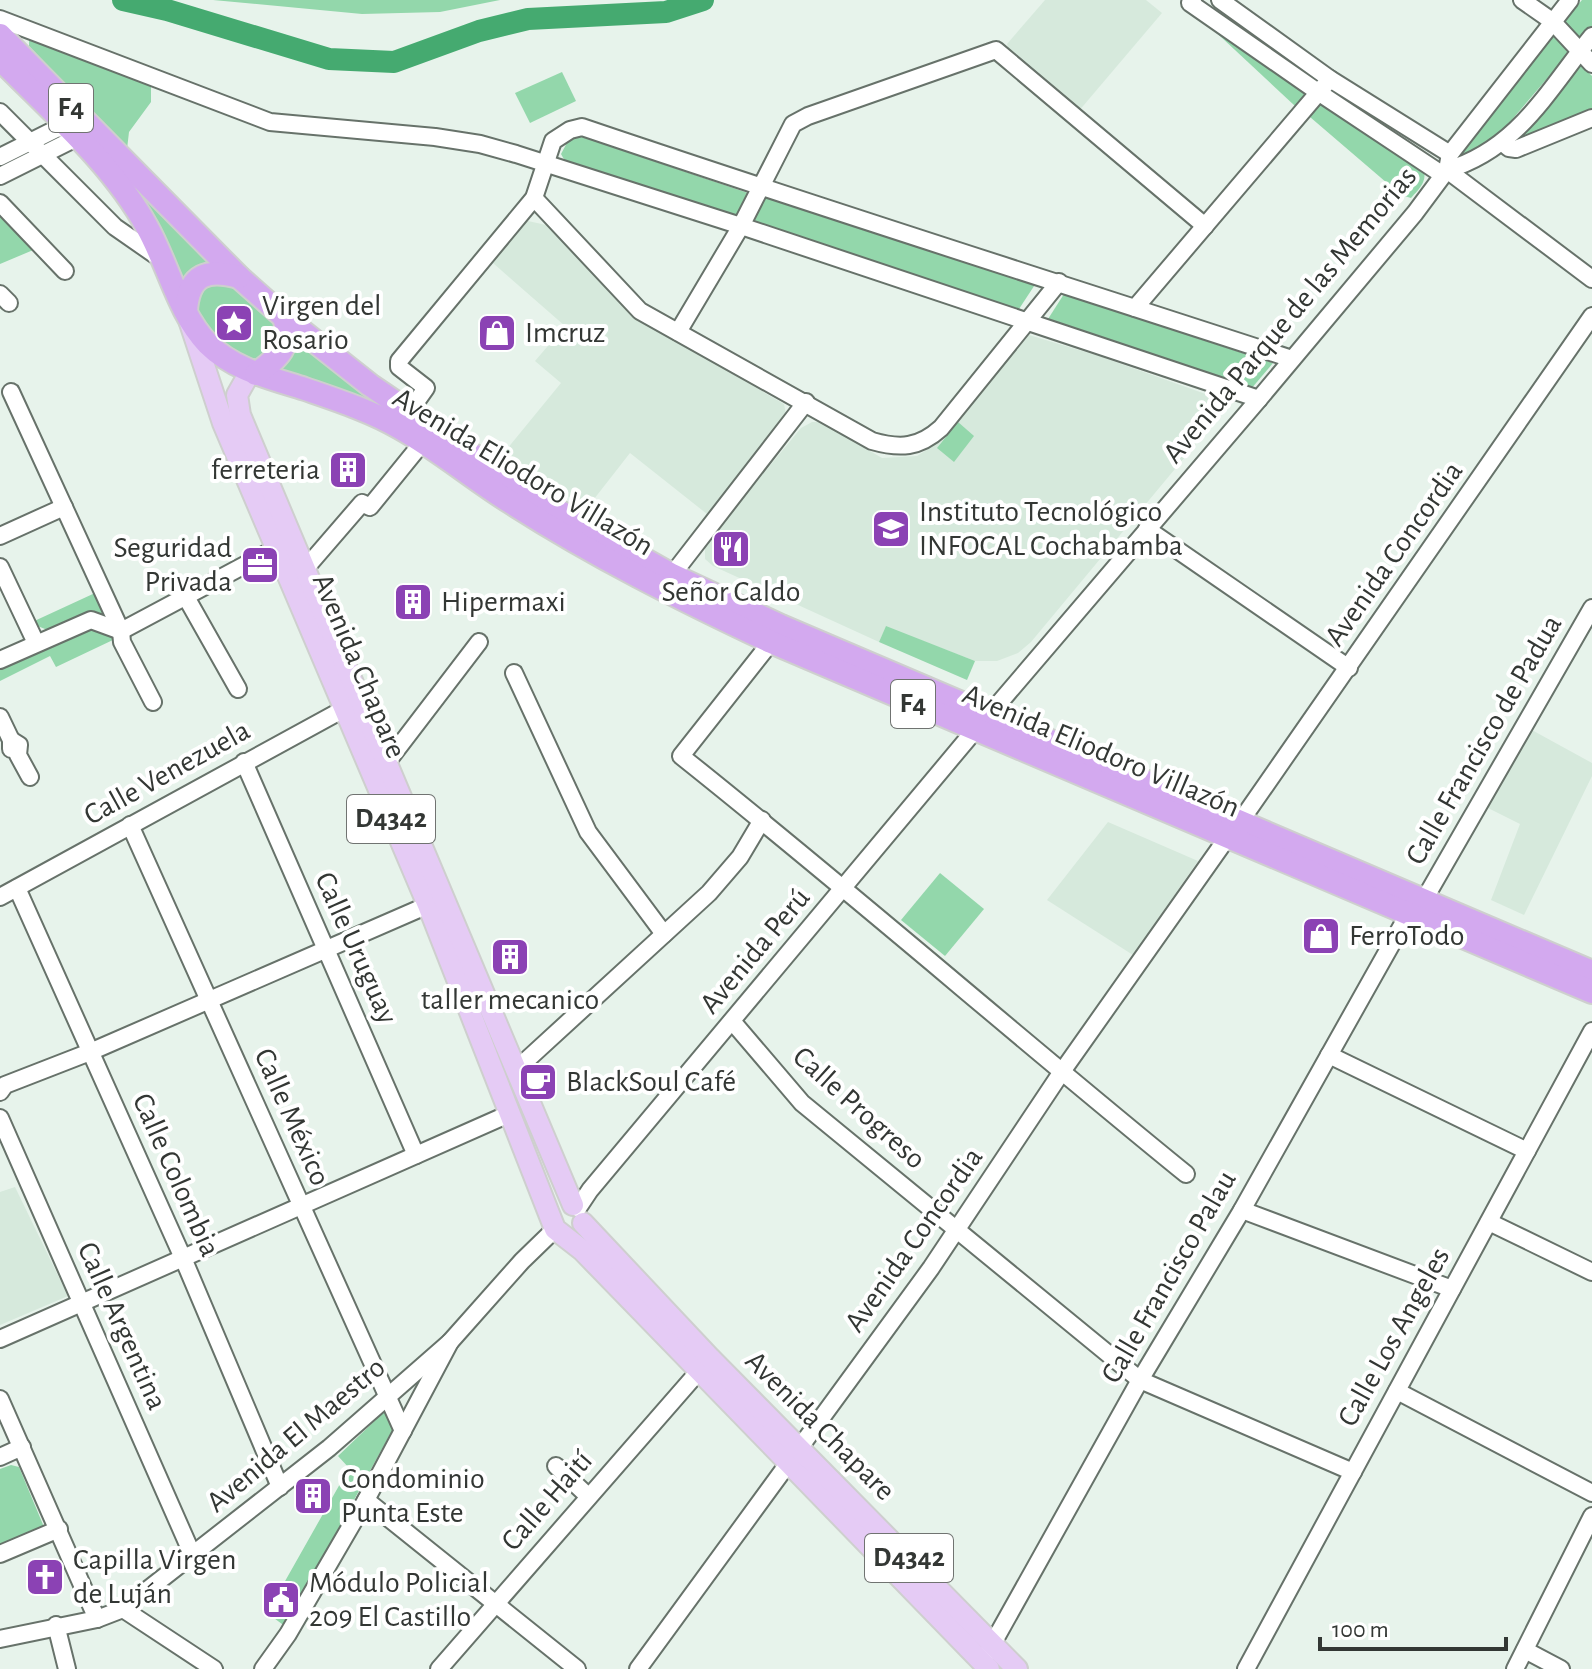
<svg xmlns="http://www.w3.org/2000/svg" width="1592" height="1669" font-family="'Alegreya Sans',sans-serif">
  <rect width="100%" height="100%" fill="#e7f3eb"/>
  <g fill="#d6e9dc">
    <polygon points="1045,0 1146,0 1162,13 1078,112 1010,54 1007,44"/>
    <polygon points="528,221 546,225 556,232 637,318 784,404 786,414 707,514 630,453 587,508 502,455 561,383 535,361 565,326 493,263 511,235"/>
    <polygon points="1029,335 1099,356 1214,397 1219,406 1219,416 1031,642 1018,653 997,661 975,661 886,627 879,642 713,566 705,559 705,544 801,428 812,422 820,422 882,458 917,456 939,442"/>
    <polygon points="1530,729 1592,763 1592,776 1524,915 1491,900 1520,824 1484,806"/>
    <polygon points="1108,822 1198,861 1133,955 1047,900"/>
    <polygon points="15,1187 68,1296 0,1325 0,1192"/>
  </g>
  <g fill="#93d7ab">
    <polygon points="213,0 500,0 440,12 362,14"/>
    <polygon points="1582,0 1592,0 1592,26 1581,39 1564,21"/>
    <polygon points="1206,23 1306,95 1295,106"/>
    <polygon points="1553,35 1569,53 1480,157 1470,161 1459,152"/>
    <polygon points="36,39 151,80 151,102 129,132 127,149 29,46 29,40"/>
    <polygon points="1578,62 1592,76 1592,112 1505,147"/>
    <polygon points="562,72 576,101 530,123 515,93"/>
    <path d="M1319,103L1423,167C1428,181 1420,188 1411,198L1401,195L1310,117Z"/>
    <polygon points="577,135 748,193 737,218 565,161 561,154 569,139"/>
    <polygon points="107,156 215,263 184,281 164,235 152,215"/>
    <polygon points="771,196 1038,280 1019,309 750,222 761,200"/>
    <polygon points="0,209 38,248 0,264"/>
    <path d="M206,282H229L274,320L281,334L263,359C232,360 210,332 194,308Z"/>
    <polygon points="1064,294 1273,363 1251,389 1048,319"/>
    <polygon points="296,340 376,399 374,404 271,371"/>
    <polygon points="958,422 974,436 954,462 937,448"/>
    <polygon points="95,593 107,615 106,618 50,631 30,623"/>
    <polygon points="886,626 975,661 967,680 879,642"/>
    <polygon points="90,627 106,631 115,639 56,667 50,656 0,681 0,669"/>
    <polygon points="940,873 984,909 945,956 901,920"/>
    <polygon points="386,1410 394,1427 286,1624 282,1624 267,1613 349,1468 338,1456"/>
    <polygon points="11,1465 19,1467 44,1527 0,1548 0,1469"/>
  </g>
  <g fill="none" stroke-linecap="round" stroke-linejoin="round">
    <polyline stroke="#45aa70" stroke-width="22" points="123,0 167,10 329,59 394,62 479,31 528,19 666,12 703,0"/>
    <g stroke="#67726a" stroke-width="20">
      <g id="minor">
        <polyline points="1193,0 1190,3 1318,92 1443,175"/>
        <polyline points="1220,0 1330,79 1450,154"/>
        <polyline points="1522,0 1552,21 1592,64"/>
        <polyline points="0,19 270,122 435,137 480,144 516,154 741,226 1259,399"/>
        <polyline points="0,112 115,227 161,259"/>
        <polyline points="1503,143 1509,148 1516,149 1592,118"/>
        <polyline points="0,157 64,125"/>
        <path d="M1447,170C1518,149 1548,90 1592,36"/>
        <polyline points="1447,170 1592,279"/>
        <polyline points="0,176 76,138"/>
        <path d="M534,198L640,311L872,441C900,449 919,448 941,428L1059,282"/>
        <polyline points="0,203 65,271"/>
        <polyline points="0,294 9,303"/>
        <polyline points="1135,308 1330,79"/>
        <polyline points="678,332 741,226 793,124 808,116 996,50 1205,226"/>
        <polyline points="11,392 121,631 122,642 153,702"/>
        <path d="M409,412L426,388L399,367V361L534,198L553,141L570,130L582,127C818,207 1056,282 1292,359"/>
        <polyline points="1147,529 1349,668"/>
        <polyline points="0,536 64,507"/>
        <polyline points="0,567 36,643"/>
        <polyline points="305,569 362,503 370,507 422,443"/>
        <polyline points="672,575 806,402"/>
        <polyline points="186,597 238,689"/>
        <path d="M771,642L681,756C852,892 1016,1036 1186,1174"/>
        <polyline points="0,660 91,620 121,631 286,543"/>
        <polyline points="514,673 588,832 664,934"/>
        <polyline points="989,715 1259,399 1415,213 1447,170 1450,154 1570,0"/>
        <polyline points="0,717 11,740 11,749"/>
        <polyline points="11,740 19,745 18,755 30,777"/>
        <polyline points="388,761 479,642"/>
        <polyline points="244,762 416,1155"/>
        <polyline points="1240,822 1592,316"/>
        <polyline points="130,825 403,1431"/>
        <polyline points="17,888 183,1258 280,1487"/>
        <polyline points="0,897 353,704"/>
        <polyline points="1424,900 1592,608"/>
        <polyline points="732,1021 802,1103 1140,1380 1353,1472"/>
        <polyline points="1329,1055 1527,1151"/>
        <polyline points="518,1068 709,893 740,857 762,820"/>
        <polyline points="0,1092 5,1085 90,1052 428,905"/>
        <polyline points="0,1118 193,1556"/>
        <polyline points="578,1208 590,1190 975,730"/>
        <polyline points="1242,1210 1452,1289"/>
        <polyline points="1489,1222 1592,1272"/>
        <polyline points="0,1339 511,1113"/>
        <polyline points="1397,1391 1592,1493"/>
        <polyline points="0,1399 97,1619"/>
        <polyline points="0,1457 22,1447"/>
        <polyline points="556,1466 588,1496"/>
        <polyline points="366,1500 577,1669"/>
        <polyline points="0,1554 59,1529"/>
        <polyline points="123,1609 214,1669"/>
        <polyline points="56,1625 67,1669"/>
        <polyline points="0,1639 97,1619 123,1609 329,1448 450,1342"/>
        <polyline points="1525,1650 1561,1669"/>
        <polyline points="988,1652 1140,1380 1242,1210 1409,913"/>
        <polyline points="263,1669 288,1634 366,1500 450,1342 522,1261 555,1229"/>
        <polyline points="439,1669 699,1371"/>
        <polyline points="638,1669 931,1268 1061,1073 1227,838"/>
        <polyline points="1246,1669 1592,1031"/>
        <polyline points="1515,1669 1592,1516"/>
      </g>
    </g>
    <g stroke="#cecfce" stroke-width="24">
      <g id="major">
        <polyline points="190,323 223,423 428,905 555,1229 582,1250 989,1669"/>
        <polyline points="250,372 237,395 240,415 573,1205"/>
        <polyline points="583,1223 710,1358 1017,1669"/>
      </g>
    </g>
    <g stroke="#cecfce" stroke-width="26">
      <g id="highway">
        <polyline points="0,35 239,277 284,317 370,385 539,500 672,575 781,626 1592,972"/>
        <path d="M0,59C51,111 112,163 147,227C168,264 178,313 208,344C234,370 271,378 305,389C337,400 371,411 400,428C439,450 473,479 510,502C594,556 682,600 771,642L1592,992"/>
        <path d="M186,310C189,273 208,269 239,277"/>
        <path d="M256,374C278,358 293,346 284,317"/>
      </g>
    </g>
    <use href="#minor" stroke="#fff" stroke-width="16"/>
    <use href="#major" stroke="#e5cbf5" stroke-width="20"/>
    <use href="#highway" stroke="#d3a9ef" stroke-width="22"/>
  </g>
  <defs>
    <g id="sight-square" transform="scale(2)"><rect x="-9" y="-9" width="18" height="18" rx="4" fill="#8b42b4" stroke="#fff"/><path d="M0-6L1.8-2.2L6-1.7L2.9 1.2L3.7 5.4L0 3.3L-3.7 5.4L-2.9 1.2L-6-1.7L-1.8-2.2Z" fill="#fff"/></g>
    <g id="shop-square" transform="scale(2)"><rect x="-9" y="-9" width="18" height="18" rx="4" fill="#8b42b4" stroke="#fff"/><path d="M-5-2.5h2.3a2.7 3.5 0 0 1 5.4 0H5L5.5 6h-11ZM-1.5-2.5h3a1.5 2.3 0 0 0-3 0Z" fill="#fff"/></g>
    <g id="building-square" transform="scale(2)"><rect x="-9" y="-9" width="18" height="18" rx="4" fill="#8b42b4" stroke="#fff"/><path d="M-4-6H4V6H1V3H-1V6H-4ZM-2.5-4.3h1.7v1.8h-1.7ZM.8-4.3h1.7v1.8H.8ZM-2.5-1h1.7V.8h-1.7ZM.8-1h1.7V.8H.8Z" fill="#fff"/></g>
    <g id="university-square" transform="scale(2)"><rect x="-9" y="-9" width="18" height="18" rx="4" fill="#8b42b4" stroke="#fff"/><path d="M0-5L7-2L0 1L-7-2ZM-4 1L0 2.5L4 1V4Q0 6-4 4Z" fill="#fff"/></g>
    <g id="restaurant-square" transform="scale(2)"><rect x="-9" y="-9" width="18" height="18" rx="4" fill="#8b42b4" stroke="#fff"/><path d="M-5-6h1v4h1v-4h1v4h1v-4h1v5L-1.5 .5V6h-2V.5L-5-1ZM5-6V6H3V1.5H1.5Q1.5-4 5-6Z" fill="#fff"/></g>
    <g id="office-square" transform="scale(2)"><rect x="-9" y="-9" width="18" height="18" rx="4" fill="#8b42b4" stroke="#fff"/><path d="M-6-3h4V-5.5h4V-3h4V5H-6ZM-1-4.5V-3h2v-1.5ZM-6 0V1H6V0Z" fill="#fff"/></g>
    <g id="cafe-square" transform="scale(2)"><rect x="-9" y="-9" width="18" height="18" rx="4" fill="#8b42b4" stroke="#fff"/><path d="M-5.5-4.5H6V0H3Q3 3.5 0 3.5H-2.5Q-5.5 3.5-5.5 0ZM3-3.2v2h1.7v-2ZM-6 4.5H4V6H-6Z" fill="#fff"/></g>
    <g id="church-square" transform="scale(2)"><rect x="-9" y="-9" width="18" height="18" rx="4" fill="#8b42b4" stroke="#fff"/><path d="M-1.2-6h2.4v3.5h3.3v2.4h-3.3V6h-2.4V-.1h-3.3v-2.4h3.3Z" fill="#fff"/></g>
    <g id="civic-square" transform="scale(2)"><rect x="-9" y="-9" width="18" height="18" rx="4" fill="#8b42b4" stroke="#fff"/><path d="M-.6-6.5H3V-4.5H.6V-3L4-1V1h2V6H-6V1h2V-1L-.6-3ZM-1.2 2.5V6h2.4V2.5Z" fill="#fff"/></g>
  </defs>
  <g fill-rule="evenodd">
    <use href="#sight-square" x="234" y="323"/>
    <use href="#shop-square" x="497" y="333"/>
    <use href="#building-square" x="348" y="470"/>
    <use href="#university-square" x="891" y="529"/>
    <use href="#restaurant-square" x="731" y="549"/>
    <use href="#office-square" x="260" y="565"/>
    <use href="#building-square" x="413" y="602"/>
    <use href="#shop-square" x="1321" y="936"/>
    <use href="#building-square" x="510" y="957"/>
    <use href="#cafe-square" x="538" y="1082"/>
    <use href="#building-square" x="313" y="1496"/>
    <use href="#church-square" x="45" y="1577"/>
    <use href="#civic-square" x="281" y="1600"/>
  </g>
  <g text-anchor="middle" dominant-baseline="central" stroke-width="8" stroke-linejoin="round" paint-order="stroke">
    <g fill="#fff" stroke="#707371" stroke-width="2">
      <rect x="49" y="84" width="44" height="48" rx="6"/>
      <rect x="891" y="680" width="44" height="48" rx="6"/>
      <rect x="347" y="795" width="88" height="48" rx="6"/>
      <rect x="865" y="1534" width="88" height="48" rx="6"/>
    </g>
    <g font-size="28" font-weight="bold" fill="#333734">
      <text x="71" y="108">F4</text>
      <text x="913" y="704">F4</text>
      <text x="391" y="819">D4342</text>
      <text x="909" y="1558">D4342</text>
    </g>
    <g font-size="30" fill="#333734" stroke="#fff" text-anchor="start">
      <text x="262" y="306">Virgen del<tspan x="262" dy="34">Rosario</tspan></text>
      <text x="525" y="333">Imcruz</text>
      <text x="320" y="470" text-anchor="end">ferreteria</text>
      <text x="919" y="512">Instituto Tecnológico<tspan x="919" dy="34">INFOCAL Cochabamba</tspan></text>
      <text x="232" y="548" text-anchor="end">Seguridad<tspan x="232" dy="34">Privada</tspan></text>
      <text x="731" y="592" text-anchor="middle">Señor Caldo</text>
      <text x="441" y="602">Hipermaxi</text>
      <text x="1349" y="936">FerroTodo</text>
      <text x="510" y="1000" text-anchor="middle">taller mecanico</text>
      <text x="566" y="1082">BlackSoul Café</text>
      <text x="341" y="1479">Condominio<tspan x="341" dy="34">Punta Este</tspan></text>
      <text x="73" y="1560">Capilla Virgen<tspan x="73" dy="34">de Luján</tspan></text>
      <text x="309" y="1583">Módulo Policial<tspan x="309" dy="34">209 El Castillo</tspan></text>
    </g>
    <g font-size="30" fill="#333734" stroke="#fff">
      <text transform="translate(1290 315) rotate(-50)">Avenida Parque de las Memorias</text>
      <text transform="translate(523 472) rotate(31)">Avenida Eliodoro Villazón</text>
      <text transform="translate(1394 554) rotate(-55)">Avenida Concordia</text>
      <text transform="translate(359 666) rotate(67)">Avenida Chapare</text>
      <text transform="translate(1484 740) rotate(-60)">Calle Francisco de Padua</text>
      <text transform="translate(1101 751) rotate(23)">Avenida Eliodoro Villazón</text>
      <text transform="translate(167 773) rotate(-29)">Calle Venezuela</text>
      <text transform="translate(356 948) rotate(66)">Calle Uruguay</text>
      <text transform="translate(755 951) rotate(-50)">Avenida Perú</text>
      <text transform="translate(859 1108) rotate(42)">Calle Progreso</text>
      <text transform="translate(292 1117) rotate(66)">Calle México</text>
      <text transform="translate(176 1175) rotate(66)">Calle Colombia</text>
      <text transform="translate(914 1240) rotate(-55)">Avenida Concordia</text>
      <text transform="translate(1169 1277) rotate(-60)">Calle Francisco Palau</text>
      <text transform="translate(122 1326) rotate(66)">Calle Argentina</text>
      <text transform="translate(1394 1337) rotate(-61)">Calle Los Angeles</text>
      <text transform="translate(820 1426) rotate(45)">Avenida Chapare</text>
      <text transform="translate(296 1435) rotate(-40)">Avenida El Maestro</text>
      <text transform="translate(547 1501) rotate(-49)">Calle Haití</text>
    </g>
  </g>
  <path d="M1320 1637v12h186v-12" fill="none" stroke="#333734" stroke-width="4"/>
  <text x="1332" y="1637" font-size="24" fill="#333734" stroke="#ffffff" stroke-width="6" paint-order="stroke">100 m</text>
</svg>
